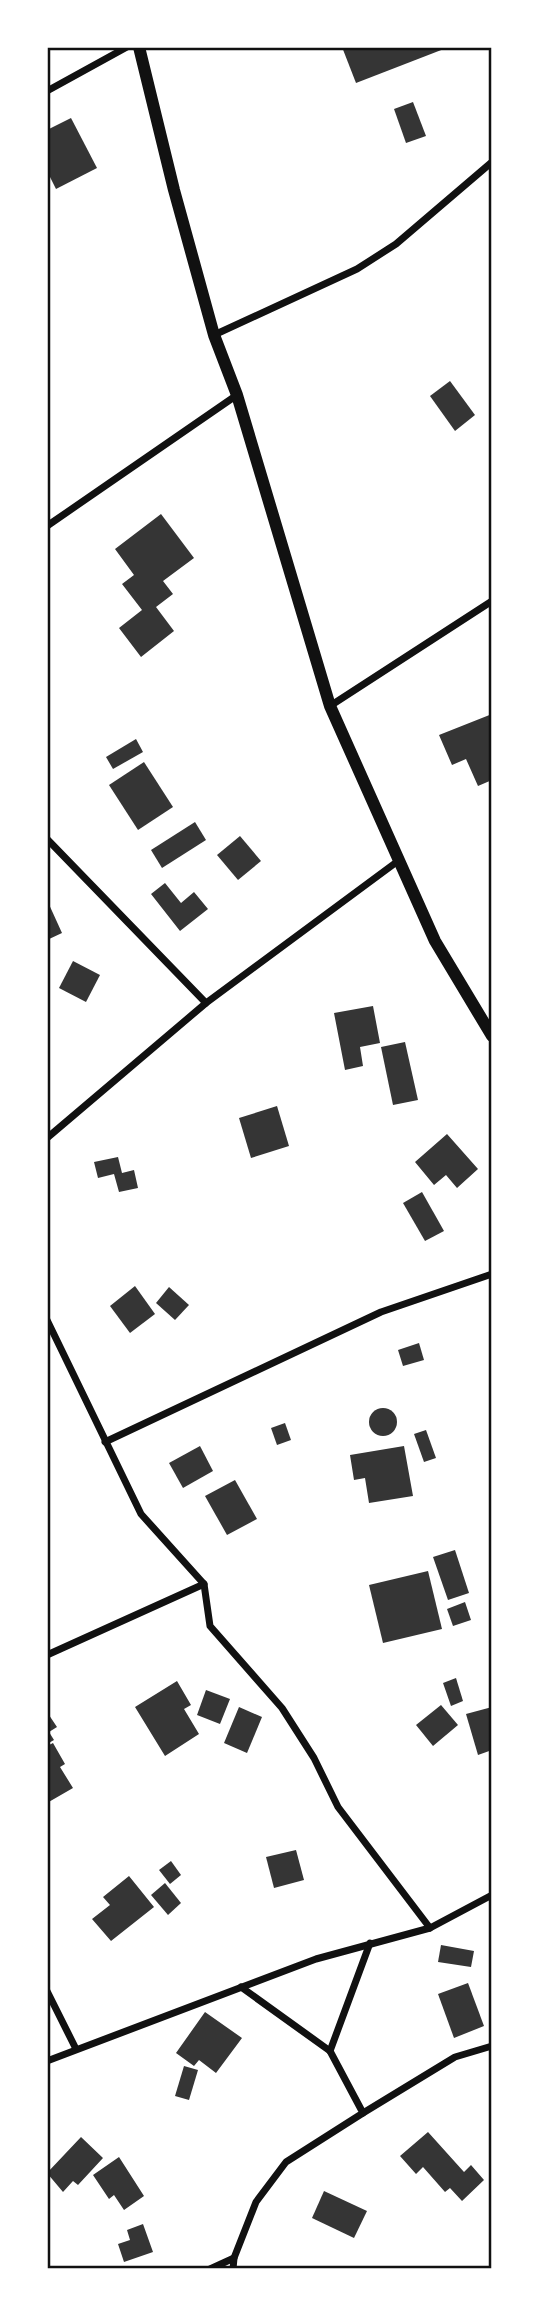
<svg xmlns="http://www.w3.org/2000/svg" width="539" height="2316" font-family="Raleway,sans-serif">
  <rect width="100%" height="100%" fill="#fff"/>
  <g fill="#353535">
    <polygon points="342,47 449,47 356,83"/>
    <polygon points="413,102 426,136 406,143 394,109"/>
    <polygon points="71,118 97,168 56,189 47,171 47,130"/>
    <polygon points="450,381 475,415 455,431 430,396"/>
    <polygon points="161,514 194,558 163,581 173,594 156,607 174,631 141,657 119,628 142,610 122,584 134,575 115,549"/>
    <polygon points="492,714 492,780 478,786 466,759 452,765 439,735"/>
    <polygon points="136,739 143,752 113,769 106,757"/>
    <polygon points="144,762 173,807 138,830 109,785"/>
    <polygon points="195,822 206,840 162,868 151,850"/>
    <polygon points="240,836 261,861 238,880 217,855"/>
    <polygon points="165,883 181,903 194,892 208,909 180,931 151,894"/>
    <polygon points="47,900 62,933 47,940"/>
    <polygon points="73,961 100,975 86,1002 59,988"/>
    <polygon points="373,1006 380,1043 360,1047 363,1066 345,1070 334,1013"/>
    <polygon points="405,1042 418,1100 393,1105 381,1047"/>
    <polygon points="277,1106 289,1146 251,1158 239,1118"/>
    <polygon points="447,1134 478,1169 457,1188 446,1175 434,1185 415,1162"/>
    <polygon points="118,1157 122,1173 134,1170 138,1188 119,1192 114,1174 98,1178 94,1162"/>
    <polygon points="422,1192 444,1231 425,1241 403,1203"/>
    <polygon points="135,1286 155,1314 130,1333 110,1306"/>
    <polygon points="169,1287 189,1305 175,1320 156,1303"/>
    <polygon points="419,1343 424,1360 403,1366 398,1350"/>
    <circle cx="383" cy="1422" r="14"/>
    <polygon points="285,1423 291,1440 277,1445 271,1428"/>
    <polygon points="426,1430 436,1458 424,1462 414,1434"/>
    <polygon points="200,1446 213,1471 183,1488 169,1463"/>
    <polygon points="404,1446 413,1496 369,1503 365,1478 354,1480 350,1455"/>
    <polygon points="235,1480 257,1519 227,1535 205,1496"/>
    <polygon points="455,1550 469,1593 448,1600 433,1557"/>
    <polygon points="428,1571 442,1629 383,1643 369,1585"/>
    <polygon points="465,1602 471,1620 453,1626 447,1609"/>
    <polygon points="456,1678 463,1701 451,1706 443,1683"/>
    <polygon points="177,1681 191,1705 184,1709 199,1734 165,1756 135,1707"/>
    <polygon points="206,1690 230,1699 220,1724 197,1715"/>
    <polygon points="441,1705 458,1725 433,1746 416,1725"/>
    <polygon points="239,1707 262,1717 247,1753 224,1743"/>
    <polygon points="492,1707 492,1750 478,1755 466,1714"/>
    <polygon points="47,1712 57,1727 49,1732 54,1740 47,1744"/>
    <polygon points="53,1743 65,1764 60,1767 73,1788 47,1803 47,1746"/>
    <polygon points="296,1850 304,1880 274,1888 266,1857"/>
    <polygon points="171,1861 181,1875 170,1884 159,1870"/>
    <polygon points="129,1876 154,1907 111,1941 92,1919 110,1905 103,1897"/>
    <polygon points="165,1883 181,1903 168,1915 151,1895"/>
    <polygon points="441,1945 474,1951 471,1967 438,1962"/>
    <polygon points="468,1983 484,2026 454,2038 438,1994"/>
    <polygon points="205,2012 242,2038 216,2073 199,2060 194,2066 176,2053"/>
    <polygon points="184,2066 198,2070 189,2100 175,2096"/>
    <polygon points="428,2132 464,2172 471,2165 484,2180 462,2201 450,2188 445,2192 423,2167 416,2174 400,2156"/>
    <polygon points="81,2137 103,2158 78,2185 73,2181 63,2192 47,2173"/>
    <polygon points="119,2157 144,2196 124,2210 114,2195 109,2199 93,2175"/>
    <polygon points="324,2191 367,2211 354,2238 312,2218"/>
    <polygon points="143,2224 153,2252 124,2262 118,2244 130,2240 127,2230"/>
  </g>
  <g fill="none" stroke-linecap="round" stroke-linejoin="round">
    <g stroke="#111" stroke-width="7">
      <polyline points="47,91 127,47"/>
      <polyline points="214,335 357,269 396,244 492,162"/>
      <polyline points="47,526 237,395"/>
      <polyline points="330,706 492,601"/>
      <polyline points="47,839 206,1003"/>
      <polyline points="47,1138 206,1003 398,861"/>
      <polyline points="47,1320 141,1514 204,1584 210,1626 282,1708 314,1758 338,1807 430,1928"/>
      <polyline points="105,1442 381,1312 492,1274"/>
      <polyline points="47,1655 204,1584"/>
      <polyline points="47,1991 76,2049"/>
      <polyline points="330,2051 370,1943"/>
      <polyline points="47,2061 316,1959 430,1928 492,1895"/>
      <polyline points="363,2113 455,2057 492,2046"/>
      <polyline points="210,2269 234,2258 256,2202 286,2162 363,2113 330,2051 241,1987"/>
      <polyline points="233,2269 234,2258"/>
    </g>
    <polyline stroke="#111" stroke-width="12" points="139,47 174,190 214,335 237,395 330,706 435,941 492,1036"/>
  </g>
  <rect width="539" height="2316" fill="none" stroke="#ffffff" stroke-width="98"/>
  <rect x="49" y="49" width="441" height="2218" fill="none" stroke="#111" stroke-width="2.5"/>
</svg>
